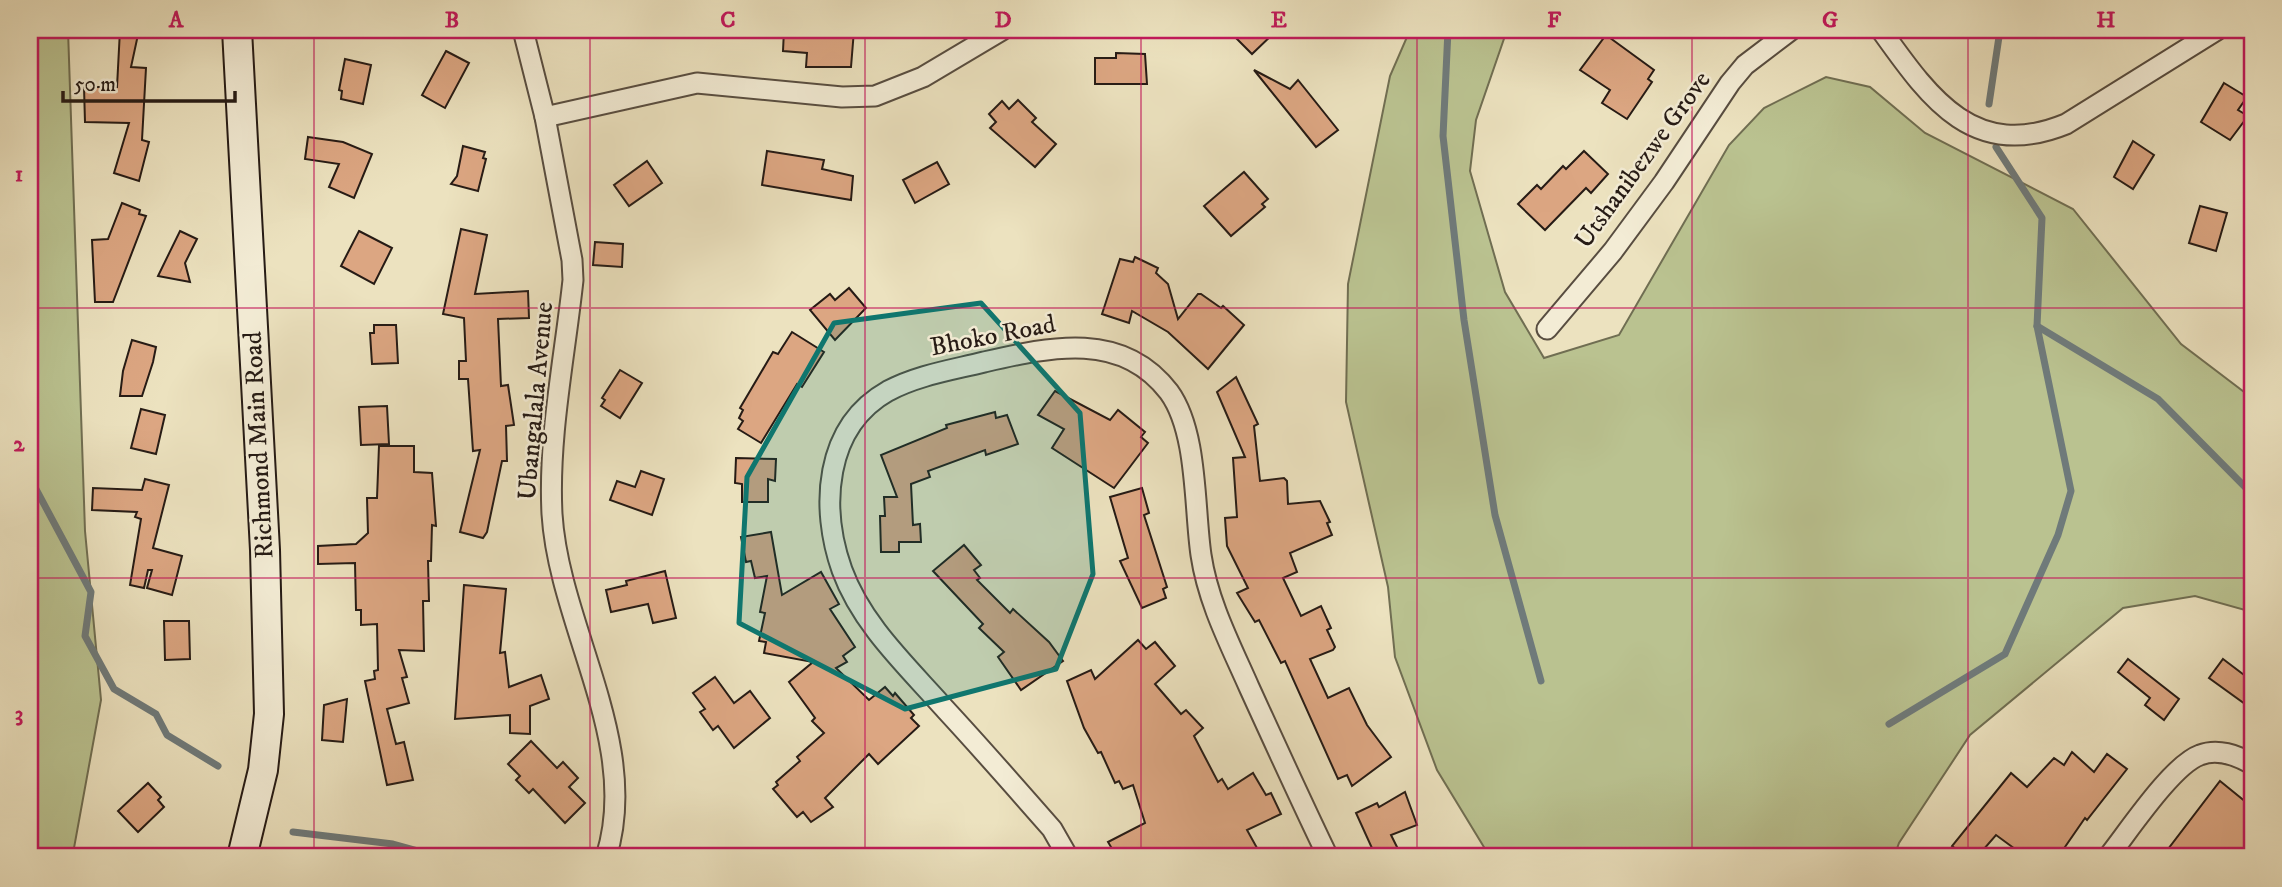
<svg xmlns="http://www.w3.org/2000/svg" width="2282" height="887" font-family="'IM FELL DW Pica',serif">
  <rect width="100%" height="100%" fill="#ece2bf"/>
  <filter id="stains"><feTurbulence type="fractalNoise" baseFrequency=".00286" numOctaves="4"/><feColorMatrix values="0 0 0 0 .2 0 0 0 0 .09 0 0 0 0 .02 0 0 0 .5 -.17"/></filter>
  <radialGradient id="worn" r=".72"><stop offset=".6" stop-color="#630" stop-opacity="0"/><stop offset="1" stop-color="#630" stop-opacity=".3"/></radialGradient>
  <g fill="#bac290" stroke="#706e52" stroke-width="2">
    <polygon points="30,30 68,30 85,531 101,700 74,848 69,857 30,857"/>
    <polygon points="1410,30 1507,30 1476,120 1470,171 1505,292 1544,358 1619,335 1729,145 1764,108 1826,77 1870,87 1925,133 2073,209 2181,344 2252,398 2252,612 2195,596 2123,608 1970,735 1899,843 1894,857 1490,857 1437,770 1395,657 1388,587 1346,402 1348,284 1390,76"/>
  </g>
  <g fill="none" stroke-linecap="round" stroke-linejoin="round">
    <g stroke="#6f7a7a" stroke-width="7">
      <polyline points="1448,30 1443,136 1464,320 1495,515 1541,681"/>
      <polyline points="1989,104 2000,30"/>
      <polyline points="2037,326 2158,399 2252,494"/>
      <polyline points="30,478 91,592 85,636 114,689 156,714 167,735 218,766"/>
      <polyline points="1889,724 2005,654 2058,535 2071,491 2037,326 2042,218 1996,147"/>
      <polyline points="293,832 393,844 440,857"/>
    </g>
  </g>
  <g fill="#dca682" stroke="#261b15" stroke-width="2">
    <polygon points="120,30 139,30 131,67 146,68 142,140 149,142 139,181 114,173 129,123 85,122 84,87 117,87"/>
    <polygon points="784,30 854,30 851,67 806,67 807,53 783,51"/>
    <polygon points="1228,30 1277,30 1252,54"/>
    <polygon points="1606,35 1654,70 1648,79 1652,82 1627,119 1602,103 1610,90 1580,70"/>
    <polygon points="446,51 469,63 445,108 422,95"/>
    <polygon points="1116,53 1145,54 1147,84 1095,84 1095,58 1116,58"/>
    <polygon points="345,59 371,65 363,104 341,99 342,91 339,90"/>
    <polygon points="1254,70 1290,89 1298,80 1338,130 1316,147"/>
    <polygon points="2224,83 2247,97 2238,110 2248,116 2230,140 2201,122"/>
    <polygon points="1018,100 1036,118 1032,122 1056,144 1035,167 990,128 996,122 989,114 1002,101 1009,109"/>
    <polygon points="308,137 343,142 372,154 354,198 329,187 339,164 305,159"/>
    <polygon points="2133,141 2154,155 2133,189 2114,177"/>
    <polygon points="463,146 485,152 483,158 486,159 478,191 451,184 457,176"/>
    <polygon points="767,151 824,160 822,169 853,176 851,200 762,185"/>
    <polygon points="1584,151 1608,174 1591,193 1586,188 1545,230 1518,204 1537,185 1541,189 1563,166 1566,169"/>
    <polygon points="647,161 662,183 629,206 614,185"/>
    <polygon points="937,162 949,184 915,203 903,180"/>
    <polygon points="1244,172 1268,199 1262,204 1265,207 1231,236 1204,206"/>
    <polygon points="122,203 140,210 139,214 146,216 113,302 95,302 92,240 108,239"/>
    <polygon points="2200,206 2227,213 2216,251 2189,243"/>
    <polygon points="461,229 487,235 475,294 528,291 529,318 498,319 501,386 508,385 514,425 506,426 507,461 502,461 487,532 483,538 460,532 480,450 473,451 468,379 459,379 459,361 466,361 464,318 443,314"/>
    <polygon points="180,231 197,239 185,263 190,282 158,276"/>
    <polygon points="359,231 392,248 374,284 341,266"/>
    <polygon points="595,242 623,244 622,267 593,265"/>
    <polygon points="1135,257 1158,268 1156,273 1168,284 1178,319 1198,294 1201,294 1221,308 1223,306 1244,325 1208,369 1168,332 1132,311 1129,323 1102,314 1120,259 1133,262"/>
    <polygon points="849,288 866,308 835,340 810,310 830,294 835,300"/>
    <polygon points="374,325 396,325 398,363 372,364 370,333 374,333"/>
    <polygon points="792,332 824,352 802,387 797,384 761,443 738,429 743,421 739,418 743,410 740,408 773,352 778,354"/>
    <polygon points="132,340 156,347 153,362 142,396 120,396 123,371"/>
    <polygon points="620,370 642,383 620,418 601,406 605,400 602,398"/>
    <polygon points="1236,377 1258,424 1254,426 1260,481 1284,478 1287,481 1288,504 1320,501 1330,522 1327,523 1332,535 1290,553 1297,572 1283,578 1301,616 1321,606 1331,628 1327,630 1335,647 1333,650 1310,659 1328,698 1349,688 1367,725 1391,757 1352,786 1347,775 1338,779 1285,661 1281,663 1259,620 1255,622 1237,593 1248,588 1227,546 1225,518 1237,517 1233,458 1245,457 1217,392"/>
    <polygon points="1055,391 1110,420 1118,410 1145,432 1141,437 1148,443 1114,488 1052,448 1064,429 1038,415"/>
    <polygon points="387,406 389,444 361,445 359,407"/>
    <polygon points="141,409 165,415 156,454 131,448"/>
    <polygon points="995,412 996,418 1007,415 1018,444 986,455 985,450 928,471 930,477 911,484 913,525 920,524 921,542 899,542 899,552 881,552 880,516 885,516 884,497 897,497 881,455 947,428 946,425"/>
    <polygon points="379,446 414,446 414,472 432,473 436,526 432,525 431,561 428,561 429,601 423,601 424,651 399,650 407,677 402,678 409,703 387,709 396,744 404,742 413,780 387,785 365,681 375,679 374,671 378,670 377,624 361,625 361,610 356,610 355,563 318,564 318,546 356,544 368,533 367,498 377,498"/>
    <polygon points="736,458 776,459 775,481 768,479 768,502 742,502 742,484 735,483"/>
    <polygon points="641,471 664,479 652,515 610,500 617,481 635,487"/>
    <polygon points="145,479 169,485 153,548 182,556 172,595 147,588 152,570 148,570 144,588 130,585 141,519 135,517 137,512 92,510 93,488 142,490"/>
    <polygon points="1142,488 1149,513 1144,515 1167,587 1163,589 1166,598 1142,608 1120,561 1128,558 1110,497"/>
    <polygon points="771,532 782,595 821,572 839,604 830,609 855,647 843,656 847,662 836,668 869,700 885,687 893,696 895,693 914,715 911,718 919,726 878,764 869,754 825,798 833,807 811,822 803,812 797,817 773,789 778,785 776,782 800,761 797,757 824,733 812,721 815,718 789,682 813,662 764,653 766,642 759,641 765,613 760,612 767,576 755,578 751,561 746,562 741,537"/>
    <polygon points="964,545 981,565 974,570 980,578 977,580 1010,613 1013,609 1049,642 1063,661 1021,690 998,657 1004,652 979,628 983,624 933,571"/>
    <polygon points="665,571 676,618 653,623 648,604 611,612 606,590 627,585 626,581"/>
    <polygon points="464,585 506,589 500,653 505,652 509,687 541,675 549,699 530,706 530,734 510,733 510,715 455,719"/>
    <polygon points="164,621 189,621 190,659 165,660"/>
    <polygon points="1138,640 1146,649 1155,642 1175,666 1155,684 1181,714 1186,710 1203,728 1194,736 1218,782 1222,779 1228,789 1253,773 1266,795 1271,793 1281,814 1247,830 1262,857 1146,857 1143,850 1129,857 1117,857 1108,842 1145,823 1133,785 1123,789 1119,781 1115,783 1101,752 1098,753 1084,728 1067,681 1091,670 1095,679"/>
    <polygon points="2128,659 2179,699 2164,720 2145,705 2150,698 2118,672"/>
    <polygon points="2223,659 2252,681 2252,709 2209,678"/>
    <polygon points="715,677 734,703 750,691 770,718 734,748 718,726 713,730 700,712 705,709 693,693"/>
    <polygon points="347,699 343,742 322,740 324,705"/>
    <polygon points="531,741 557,768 563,762 578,778 569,787 585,803 565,823 533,789 529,793 516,780 520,776 508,764"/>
    <polygon points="2072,752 2094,772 2107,754 2127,769 2087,820 2085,818 2058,857 2026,857 1996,835 1977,857 1966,857 1952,846 2011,773 2027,787 2054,758 2064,765"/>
    <polygon points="2220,781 2252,807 2252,857 2162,857"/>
    <polygon points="148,783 161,797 158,800 164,807 138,832 118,811"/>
    <polygon points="1405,792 1417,825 1391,835 1402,857 1376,857 1356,813 1377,803 1379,807"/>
  </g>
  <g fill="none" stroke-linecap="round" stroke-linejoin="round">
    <g stroke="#584d40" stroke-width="23">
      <g id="street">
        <path d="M523,30L545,117L572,260L573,280C565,356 548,436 552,514C559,627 642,744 606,857"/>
        <path d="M1881,30C1929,97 1973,162 2066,124L2217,30"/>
        <polyline points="545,117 697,83 842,97 875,96 923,77 1002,30"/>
        <polyline points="1547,329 1613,251 1664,182 1730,83 1745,65 1791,30"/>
        <path d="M1068,857L1052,829C1017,789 982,749 945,709C907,666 862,625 842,570C820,508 824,427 888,391C918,375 952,370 984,362C1050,347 1122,330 1169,392C1198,432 1194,507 1201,555C1208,602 1230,644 1249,687C1275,744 1301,801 1328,857"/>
        <path d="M2108,857C2128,832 2172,765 2200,755C2218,748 2236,755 2252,764"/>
      </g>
    </g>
    <g stroke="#261b15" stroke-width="32">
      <polyline id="secondary" points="237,30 265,550 269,714 263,770 242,857"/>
    </g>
    <use href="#street" stroke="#f3ecd5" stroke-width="19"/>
    <use href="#secondary" stroke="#f3ecd5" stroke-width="28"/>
  </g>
  <path fill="#0f766e" fill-opacity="0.2" stroke="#0f766e" stroke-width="5" stroke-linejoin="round" d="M981,303L1080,413L1093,574L1056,669L905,709L739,623L747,477L834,323Z"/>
  <path fill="none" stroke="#c2185b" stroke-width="2" stroke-opacity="0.55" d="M314,30V857M590,30V857M865,30V857M1141,30V857M1417,30V857M1692,30V857M1968,30V857M30,308H2252M30,578H2252"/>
  <g text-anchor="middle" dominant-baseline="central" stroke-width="5" stroke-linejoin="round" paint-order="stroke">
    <g font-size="26" fill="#261b15" stroke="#f3ecd5">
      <text transform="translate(1643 160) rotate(-54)">Utshanibezwe Grove</text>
      <text transform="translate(993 336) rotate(-11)">Bhoko Road</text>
      <text transform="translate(536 401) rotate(-85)">Ubangalala Avenue</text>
      <text transform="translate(259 445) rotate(-93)">Richmond Main Road</text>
    </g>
  </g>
  <rect width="2282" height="887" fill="none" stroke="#ece2bf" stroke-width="77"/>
  <path d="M63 91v10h172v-10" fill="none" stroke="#261b15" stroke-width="3.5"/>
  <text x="74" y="91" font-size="21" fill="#261b15" stroke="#f3ecd5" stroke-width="5" paint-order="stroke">50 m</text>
  <rect x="38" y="38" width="2206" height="810" fill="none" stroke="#c2185b" stroke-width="2.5"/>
  <g font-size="23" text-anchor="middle" font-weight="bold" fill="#c2185b">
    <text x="176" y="27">A</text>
    <text x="452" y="27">B</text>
    <text x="728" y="27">C</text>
    <text x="1003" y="27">D</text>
    <text x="1279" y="27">E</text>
    <text x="1554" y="27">F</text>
    <text x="1830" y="27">G</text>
    <text x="2106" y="27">H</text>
    <text x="19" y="181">1</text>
    <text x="19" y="451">2</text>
    <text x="19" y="721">3</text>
  </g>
  <rect width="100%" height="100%" filter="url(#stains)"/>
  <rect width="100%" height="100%" fill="url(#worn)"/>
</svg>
